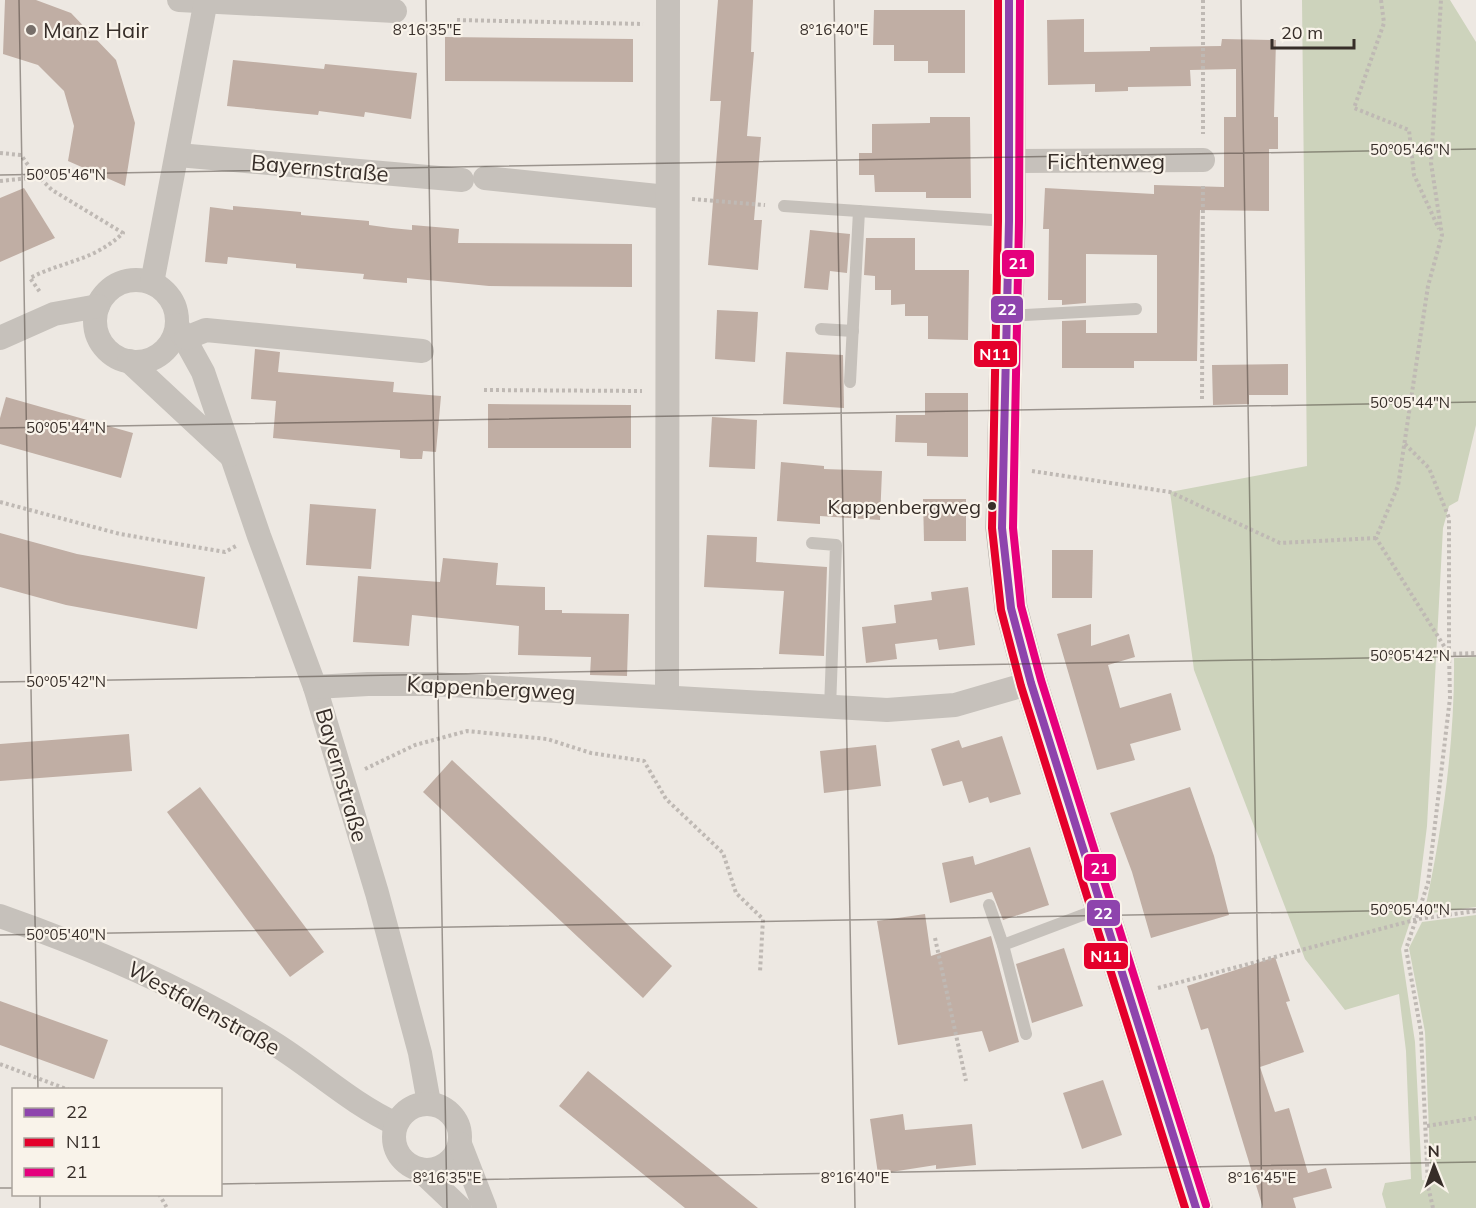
<svg xmlns="http://www.w3.org/2000/svg" width="1476" height="1208" font-family="Mulish,sans-serif">
  <rect width="100%" height="100%" fill="#ede8e2"/>
  <g fill="#cdd3bc">
    <polygon points="1302,0 1450,0 1476,42 1476,425 1458,501 1449,506 1443,528 1427,826 1418,898 1401,949 1415,1042 1422,1180 1431,1181 1425,1032 1409,948 1422,922 1476,915 1476,1208 1386,1208 1382,1194 1385,1183 1411,1179 1406,1051 1399,994 1345,1010 1305,959 1194,670 1170,492 1307,466"/>
    <path d="M1476,657V907L1424,914C1442,832 1455,742 1454,658Z"/>
  </g>
  <g fill="#c0aea4">
    <polygon points="5,0 36,0 71,13 116,60 135,123 125,186 68,161 74,126 64,91 38,65 3,54"/>
    <polygon points="718,0 753,0 751,52 754,52 747,136 761,137 754,220 762,220 758,270 708,265 721,101 710,101"/>
    <polygon points="874,10 965,10 965,73 928,73 928,61 894,61 894,45 873,45"/>
    <polygon points="1084,19 1084,52 1150,51 1150,47 1221,46 1222,39 1276,40 1274,117 1278,117 1278,149 1269,149 1269,211 1200,210 1197,361 1134,361 1134,368 1062,368 1062,321 1086,320 1086,333 1157,333 1157,255 1086,254 1086,303 1062,305 1062,300 1048,300 1049,229 1043,229 1045,188 1154,194 1154,185 1224,187 1224,117 1236,117 1236,69 1190,70 1191,86 1128,87 1128,91 1095,92 1095,84 1048,85 1047,20"/>
    <polygon points="445,37 633,39 633,82 445,81"/>
    <polygon points="233,60 324,69 325,64 417,73 411,119 365,112 364,117 319,111 318,115 227,106"/>
    <polygon points="930,117 970,117 971,198 926,198 926,192 875,192 874,175 859,175 859,153 872,153 872,124 930,123"/>
    <polygon points="24,188 55,238 0,262 0,198"/>
    <polygon points="233,206 301,212 301,215 369,221 369,225 391,228 412,230 412,225 459,229 458,243 632,244 632,287 489,286 407,278 407,283 363,279 364,274 296,268 296,264 228,257 227,264 205,262 210,207 233,210"/>
    <polygon points="810,230 850,234 847,273 830,271 828,290 804,288"/>
    <polygon points="866,238 915,238 915,270 969,270 968,340 928,339 928,316 905,316 905,304 891,305 891,290 875,290 875,276 864,275"/>
    <polygon points="717,310 758,312 755,362 715,359"/>
    <polygon points="255,349 280,352 278,372 394,382 393,392 441,396 436,452 423,451 422,459 410,459 400,458 400,450 273,438 276,401 251,399"/>
    <polygon points="786,352 843,355 844,408 783,404"/>
    <polygon points="1288,364 1288,395 1249,395 1249,404 1213,405 1212,365"/>
    <polygon points="925,393 968,393 968,457 927,456 927,443 895,442 896,415 925,415"/>
    <polygon points="6,397 133,433 121,478 0,444 0,418"/>
    <polygon points="488,404 631,405 631,448 488,448"/>
    <polygon points="712,417 757,420 755,469 709,467"/>
    <polygon points="781,462 824,466 824,469 882,471 880,520 820,516 820,524 777,521"/>
    <polygon points="923,499 966,499 966,541 924,541"/>
    <polygon points="310,504 376,509 371,569 306,565"/>
    <polygon points="0,533 77,554 205,577 197,629 66,605 0,587"/>
    <polygon points="707,535 757,537 756,562 827,567 824,656 779,654 784,591 704,587"/>
    <polygon points="1052,550 1093,550 1092,598 1052,598"/>
    <polygon points="443,558 498,563 496,585 545,587 545,610 562,610 562,613 629,614 627,676 590,675 591,657 518,655 519,626 412,615 409,646 353,642 358,576 440,582"/>
    <polygon points="968,587 975,645 939,650 937,639 895,644 897,659 866,663 862,627 896,623 894,605 932,600 931,592"/>
    <polygon points="1091,624 1091,646 1129,634 1135,657 1108,665 1120,708 1171,693 1181,730 1130,744 1135,760 1097,770 1057,634"/>
    <polygon points="129,734 132,771 0,781 0,744"/>
    <polygon points="1002,736 1021,794 990,803 988,797 969,803 962,781 943,786 931,749 959,740 962,748"/>
    <polygon points="876,745 881,786 824,793 820,751"/>
    <polygon points="452,760 672,966 643,998 423,792"/>
    <polygon points="200,787 324,952 290,977 167,812"/>
    <polygon points="1190,787 1214,856 1229,915 1151,938 1132,872 1110,813"/>
    <polygon points="1030,847 1049,905 1003,920 992,892 950,903 942,863 973,856 975,865"/>
    <polygon points="925,914 931,956 991,936 1019,1042 989,1052 982,1031 898,1045 877,921"/>
    <polygon points="1064,948 1083,1006 1032,1023 1016,964"/>
    <polygon points="1275,957 1290,1001 1286,1002 1304,1052 1260,1067 1275,1112 1289,1108 1308,1173 1326,1168 1332,1188 1293,1198 1296,1208 1263,1208 1208,1028 1201,1030 1187,986"/>
    <polygon points="0,1001 108,1040 94,1079 0,1045"/>
    <polygon points="588,1071 672,1139 758,1208 685,1208 559,1106"/>
    <polygon points="1103,1080 1122,1135 1082,1149 1063,1093"/>
    <polygon points="903,1114 905,1130 972,1124 976,1165 936,1169 936,1165 878,1174 870,1119"/>
  </g>
  <g fill="none" stroke-linecap="round" stroke-linejoin="round">
    <g stroke="#bfb9b4" stroke-width="4" stroke-dasharray="3 3" stroke-linecap="butt">
      <polyline points="1203,0 1203,134"/>
      <polyline points="1381,0 1384,23 1354,108 1409,130 1414,175 1439,229"/>
      <polyline points="457,20 643,24"/>
      <polyline points="0,153 21,155 28,165 26,178"/>
      <path d="M0,181L39,177L52,190L123,233C94,261 63,261 30,278L40,292"/>
      <polyline points="692,199 765,205"/>
      <polyline points="484,390 642,391"/>
      <polyline points="1202,399 1203,184"/>
      <polyline points="1405,444 1429,468 1449,518 1449,654 1476,653"/>
      <polyline points="1032,471 1170,492 1280,543 1376,538"/>
      <polyline points="0,502 120,534 225,552 236,546"/>
      <polyline points="365,769 415,745 467,731 547,739 591,753 644,761 666,799 723,853 736,893 763,919 760,972"/>
      <polyline points="935,938 966,1081"/>
      <polyline points="1158,988 1418,919 1476,911"/>
      <polyline points="0,1064 69,1090"/>
      <polyline points="1427,1126 1476,1118"/>
      <polyline points="159,1194 167,1208"/>
      <polyline points="1433,1208 1428,1186 1421,1032 1406,949 1428,883 1450,698 1449,654 1376,538 1398,486 1428,286 1442,235 1431,163 1441,0"/>
    </g>
    <g stroke="#c6c1bb" stroke-width="12">
      <polyline points="784,206 1007,221"/>
      <polyline points="1007,316 1136,309"/>
      <polyline points="821,329 853,331"/>
      <polyline points="850,382 859,211"/>
      <polyline points="812,543 836,545 830,708"/>
      <polyline points="989,905 1003,945"/>
      <polyline points="1026,1034 1003,945 1101,908"/>
    </g>
    <g stroke="#c6c1bb" stroke-width="24">
      <polyline points="179,0 395,11"/>
      <polyline points="178,155 462,180"/>
      <polyline points="1008,161 1203,160"/>
      <polyline points="485,178 667,197"/>
      <circle cx="136" cy="321" r="41"/>
      <polyline points="152,283 206,0"/>
      <polyline points="177,325 203,372 259,536 315,687 377,893 420,1053 429,1103"/>
      <polyline points="0,338 54,314 98,306"/>
      <polyline points="186,338 206,330 422,351"/>
      <polyline points="129,361 230,455"/>
      <polyline points="315,687 368,684 433,684 887,710 955,705 1031,683"/>
      <polyline points="667,697 668,0"/>
      <path d="M0,916C94,949 185,988 270,1041C313,1067 350,1103 396,1124"/>
      <circle cx="427" cy="1137" r="33"/>
      <polyline points="460,1144 485,1208"/>
      <polyline points="419,1169 460,1208"/>
    </g>
    <polyline stroke="#aba5a0" stroke-width="33" points="1009,0 1009,221 1002,528 1011,608 1031,683 1196,1208"/>
    <g stroke="#f9f3ea" stroke-width="12">
      <polyline id="bus-1" points="1009,0 1009,221 1002,528 1011,608 1031,683 1196,1208"/>
    </g>
    <g stroke="#f9f3ea" stroke-width="12">
      <polyline id="bus-2" points="998,0 998,221 992,528 1001,610 1021,686 1185,1208"/>
    </g>
    <g stroke="#f9f3ea" stroke-width="12">
      <polyline id="bus-3" points="1020,0 1019,221 1013,528 1021,606 1041,680 1206,1205"/>
    </g>
    <use href="#bus-1" stroke="#8e44ad" stroke-width="8"/>
    <use href="#bus-2" stroke="#e4002b" stroke-width="8"/>
    <use href="#bus-3" stroke="#e5007d" stroke-width="8"/>
  </g>
  <path fill="none" stroke="#372e29" stroke-width="1.5" stroke-opacity="0.45" d="M19,0L38,1090M426,0L447,1208M834,0L855,1208M1241,0L1262,1208M0,175L1476,149M0,428L1476,402M0,682L1476,656M0,935L1476,909M220,1184L1476,1162M0,1188H14M40,1194V1208"/>
  <circle fill="#776f6a" stroke="#f9f3ea" stroke-width="2" cx="31" cy="30" r="6"/>
  <circle fill="#372e29" stroke="#f9f3ea" stroke-width="2" cx="992" cy="506" r="5"/>
  <g text-anchor="middle" dominant-baseline="central" stroke-width="4.5" stroke-linejoin="round" paint-order="stroke">
    <g font-size="20" fill="#372e29" stroke="#f9f3ea" text-anchor="end">
      <text x="981" y="506">Kappenbergweg</text>
    </g>
    <g font-size="22" fill="#372e29" stroke="#f9f3ea" text-anchor="start">
      <text x="43" y="30">Manz Hair</text>
    </g>
    <g font-size="22" fill="#372e29" stroke="#f9f3ea">
      <text x="1106" y="161">Fichtenweg</text>
      <text transform="translate(320 168) rotate(5)">Bayernstraße</text>
      <text transform="translate(491 688) rotate(3)">Kappenbergweg</text>
      <text transform="translate(342 775) rotate(74)">Bayernstraße</text>
      <text transform="translate(204 1008) rotate(29)">Westfalenstraße</text>
    </g>
  </g>
  <g font-size="15" text-anchor="middle" fill="#372e29" stroke="#f9f3ea" stroke-width="4.5" stroke-linejoin="round" paint-order="stroke">
    <text x="427" y="35">8°16'35"E</text>
    <text x="834" y="35">8°16'40"E</text>
    <text x="1410" y="155">50°05'46"N</text>
    <text x="66" y="180">50°05'46"N</text>
    <text x="1410" y="408">50°05'44"N</text>
    <text x="66" y="433">50°05'44"N</text>
    <text x="1410" y="661">50°05'42"N</text>
    <text x="66" y="687">50°05'42"N</text>
    <text x="1410" y="915">50°05'40"N</text>
    <text x="66" y="940">50°05'40"N</text>
    <text x="447" y="1183">8°16'35"E</text>
    <text x="855" y="1183">8°16'40"E</text>
    <text x="1262" y="1183">8°16'45"E</text>
  </g>
  <g stroke="#f9f3ea" stroke-width="2">
    <rect x="1001" y="249" width="34" height="29" rx="6" fill="#e5007d"/>
    <rect x="990" y="295" width="34" height="29" rx="6" fill="#8e44ad"/>
    <rect x="973" y="340" width="45" height="28" rx="6" fill="#e4002b"/>
    <rect x="1083" y="853" width="34" height="29" rx="6" fill="#e5007d"/>
    <rect x="1086" y="899" width="35" height="28" rx="6" fill="#8e44ad"/>
    <rect x="1083" y="942" width="46" height="28" rx="6" fill="#e4002b"/>
  </g>
  <g font-size="16" text-anchor="middle" font-weight="bold" fill="#fff">
    <text x="1018" y="269">21</text>
    <text x="1007" y="315">22</text>
    <text x="995" y="360">N11</text>
    <text x="1100" y="874">21</text>
    <text x="1103" y="919">22</text>
    <text x="1106" y="962">N11</text>
  </g>
  <rect x="12" y="1088" width="210" height="108" fill="#f9f3ea" stroke="#aba49d" stroke-width="1.5"/>
  <rect x="24" y="1108" width="30" height="9" fill="#8e44ad" stroke="#aba49d" stroke-width="1.5"/>
  <text x="66" y="1118" font-size="18" fill="#372e29">22</text>
  <rect x="24" y="1138" width="30" height="9" fill="#e4002b" stroke="#aba49d" stroke-width="1.5"/>
  <text x="66" y="1148" font-size="18" fill="#372e29">N11</text>
  <rect x="24" y="1168" width="30" height="9" fill="#e5007d" stroke="#aba49d" stroke-width="1.5"/>
  <text x="66" y="1178" font-size="18" fill="#372e29">21</text>
  <g transform="translate(1434 1166) rotate(359)" stroke="#f9f3ea" stroke-width="4.5" paint-order="stroke">
  <path d="M0-4.5L10 22L0 15L-10 22Z" fill="#372e29"/>
  <text y="-9" font-size="16" font-weight="bold" text-anchor="middle" fill="#372e29">N</text>
  </g>
  <path d="M1272 39v9h82v-9" fill="none" stroke="#372e29" stroke-width="3"/>
  <text x="1281" y="39" font-size="18" fill="#372e29" stroke="#f9f3ea" stroke-width="4.5" paint-order="stroke">20 m</text>
</svg>
